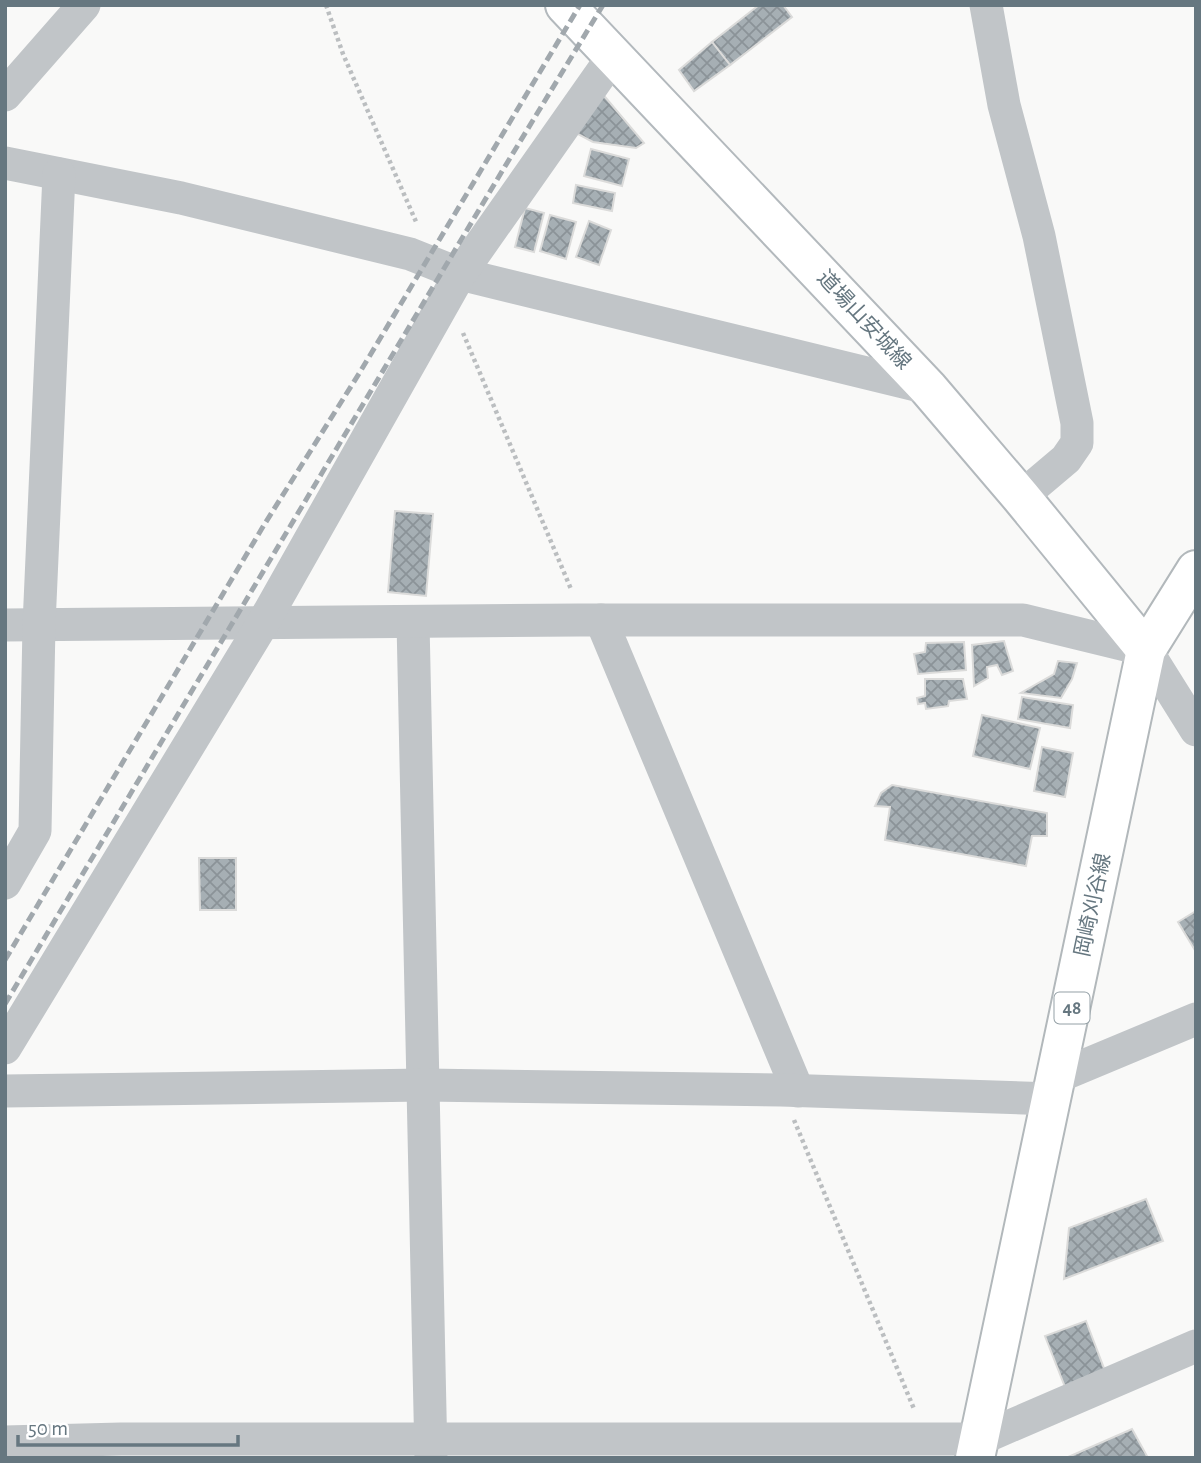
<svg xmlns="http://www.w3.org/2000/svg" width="1201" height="1463" font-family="'Alegreya Sans','Noto Sans JP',sans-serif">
  <defs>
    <pattern id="building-cross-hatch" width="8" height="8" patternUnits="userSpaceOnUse" patternTransform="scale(1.75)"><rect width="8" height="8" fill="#a6afb4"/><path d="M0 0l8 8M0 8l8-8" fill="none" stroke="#8b9398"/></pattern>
  </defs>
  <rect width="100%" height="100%" fill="#f9f9f8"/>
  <g fill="url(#building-cross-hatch)" stroke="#dbdbda" stroke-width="2">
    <polygon points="759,5 783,5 792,17 730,65 712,42"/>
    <polygon points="712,42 730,65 694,91 679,70"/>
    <polygon points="600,91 644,143 636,148 593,142 572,131"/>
    <polygon points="591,149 629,159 622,186 584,176"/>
    <polygon points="576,185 615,193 612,211 573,203"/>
    <polygon points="525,208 544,213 534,252 515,247"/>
    <polygon points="550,215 576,222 566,259 540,251"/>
    <polygon points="589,221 611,230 599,265 576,257"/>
    <polygon points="395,511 433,514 426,596 388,592"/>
    <polygon points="1004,641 1013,671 1002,675 997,665 987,667 988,678 974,686 972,645"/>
    <polygon points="964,642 966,670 918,674 914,654 925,652 926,643"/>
    <polygon points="1058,661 1077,663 1072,679 1061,698 1021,693 1054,674"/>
    <polygon points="925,679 963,679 967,699 949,701 948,706 926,709 925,703 918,704 917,698 925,696"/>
    <polygon points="1022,697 1073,705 1070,728 1018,719"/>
    <polygon points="982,715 1040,728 1030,769 973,756"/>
    <polygon points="1042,747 1073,753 1065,797 1034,791"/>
    <polygon points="892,785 1047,813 1047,836 1032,836 1026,866 885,840 890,807 875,806 881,793"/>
    <polygon points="199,858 236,858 236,910 200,910"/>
    <polygon points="1196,911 1196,952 1178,922"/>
    <polygon points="1146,1199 1163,1241 1064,1279 1069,1228"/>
    <polygon points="1086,1321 1105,1371 1065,1387 1045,1336"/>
    <polygon points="1132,1429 1148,1458 1066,1458"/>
  </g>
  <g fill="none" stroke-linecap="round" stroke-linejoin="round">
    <g stroke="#b3b9bd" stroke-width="42">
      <polyline id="secondary" points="565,5 928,388 1021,497 1146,650"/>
    </g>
    <g stroke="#b2b8bb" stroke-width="42">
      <polyline id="primary" points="975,1458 1146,650 1196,570"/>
    </g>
    <g stroke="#bbbec0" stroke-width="4.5" stroke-dasharray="3.5 3.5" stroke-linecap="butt">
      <polyline points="326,5 343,54 417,224"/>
      <polyline points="463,333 571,589"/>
      <polyline points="794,1120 914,1409"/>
    </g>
    <g stroke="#c1c5c8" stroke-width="33">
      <polyline points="986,5 1004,105 1039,236 1077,423 1077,443 1066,459 1021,497"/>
      <polyline points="5,95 84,5"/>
      <polyline points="5,163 181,198 410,254 460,274 928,388"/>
      <polyline points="601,620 798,1091"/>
      <polyline points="413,622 431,1458"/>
      <polyline points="5,625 579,620 1023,620 1146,650 1196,730"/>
      <polyline points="5,883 35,831 39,625 59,174"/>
      <polyline points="5,1048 263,623 460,274 614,55"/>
      <polyline points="1057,1077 1196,1019"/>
      <polyline points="5,1091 425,1085 781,1090 1053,1099"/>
      <polyline points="5,1442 121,1439 980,1439 1196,1346"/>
    </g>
    <use href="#secondary" stroke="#fff" stroke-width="38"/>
    <use href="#primary" stroke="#fff" stroke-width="38"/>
    <g stroke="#a1a8ad" stroke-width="5" stroke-dasharray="10 5" stroke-linecap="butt">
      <polyline points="5,960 264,525 360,372 580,5"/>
      <polyline points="5,1004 504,168 603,5"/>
    </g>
  </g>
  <g text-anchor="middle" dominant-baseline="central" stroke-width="7" stroke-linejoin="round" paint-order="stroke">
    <rect fill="#fff" stroke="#94a0a6" stroke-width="2" x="1054.5" y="992.5" width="35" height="31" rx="5"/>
    <g font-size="19" font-weight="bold" fill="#667780">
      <text x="1072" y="1008">48</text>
    </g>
    <g font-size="21" fill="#667780" stroke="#fff">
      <text transform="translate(864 320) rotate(47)">道場山安城線</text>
      <text transform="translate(1093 905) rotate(-78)">岡崎刈谷線</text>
    </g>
  </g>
  <rect width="1201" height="1463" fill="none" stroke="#667780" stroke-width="14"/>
  <path d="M18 1435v10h220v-10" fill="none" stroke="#667780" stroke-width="3.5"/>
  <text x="28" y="1435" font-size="21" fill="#667780" stroke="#ffffff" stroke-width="5" paint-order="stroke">50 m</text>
</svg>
